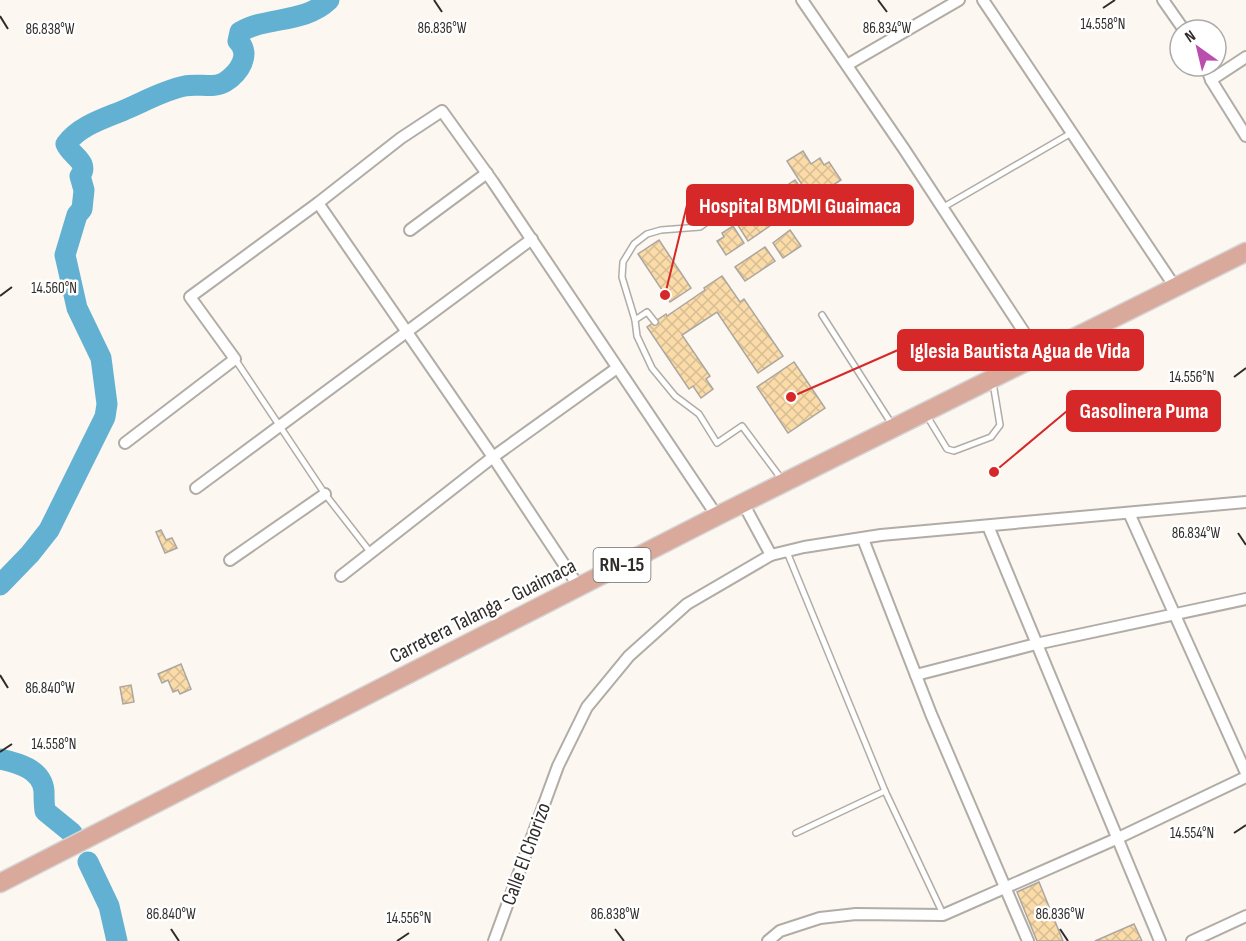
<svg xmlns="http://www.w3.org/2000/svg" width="1246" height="941" font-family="'Sofia Sans Condensed',sans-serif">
  <defs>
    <pattern id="building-cross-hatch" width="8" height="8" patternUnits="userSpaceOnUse" patternTransform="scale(1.5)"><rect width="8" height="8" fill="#fbdca9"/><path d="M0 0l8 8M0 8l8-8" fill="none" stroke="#d7bd92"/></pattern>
  </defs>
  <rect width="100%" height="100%" fill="#fcf7f0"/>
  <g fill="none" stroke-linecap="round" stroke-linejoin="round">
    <g stroke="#62b1d2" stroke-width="21">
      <path d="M0,585L30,554L49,530L105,417L107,404L101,358L77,308L65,255L77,215L82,209L84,190L80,176C90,162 71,156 66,144C81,124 107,118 129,108C147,100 165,90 185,86C198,83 214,89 225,82C239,73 252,54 238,41L240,32C267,16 304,24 329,0"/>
      <path d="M0,759C18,763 42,769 44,791C44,798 44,804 45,811L72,833"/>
      <polyline points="88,862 109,906 117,941"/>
    </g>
  </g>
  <g fill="url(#building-cross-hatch)" stroke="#aaa6a0" stroke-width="1.5">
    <polygon points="803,151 811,164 820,158 824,165 829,162 841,180 811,199 787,161"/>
    <polygon points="795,180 809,200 781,218 768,198"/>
    <polygon points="761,197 777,221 748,241 732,216"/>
    <polygon points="733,226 744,243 726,255 717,241 724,237 722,233"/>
    <polygon points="790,230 801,246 783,258 773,243"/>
    <polygon points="659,240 691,288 670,302 638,254"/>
    <polygon points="765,247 775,261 745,281 735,267"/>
    <polygon points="722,276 740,302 744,299 783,356 758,373 717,312 682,335 710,376 706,379 713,389 701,398 693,386 689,389 647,327 666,314 667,316 705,290 704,288"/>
    <polygon points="794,362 825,408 788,433 757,387"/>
    <polygon points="161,530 166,540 172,538 177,548 165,553 156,532"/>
    <polygon points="181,664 191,689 180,694 178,690 173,692 168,680 162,683 158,674"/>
    <polygon points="131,685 134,702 123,704 120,687"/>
    <polygon points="1039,882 1063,941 1037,941 1017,892"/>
    <polygon points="1134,924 1142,941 1095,941"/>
  </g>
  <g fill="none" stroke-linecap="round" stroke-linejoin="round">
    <g stroke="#b1ada6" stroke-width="8">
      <g id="service">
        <polyline points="942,208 1073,132"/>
        <polyline points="822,315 893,426"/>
        <polyline points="635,320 622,277 623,262 634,244 647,234 661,230 700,227 728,207"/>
        <polyline points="655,322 647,312 635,320 637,336 652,368 675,396 699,414 717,443 742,426 783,481"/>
        <polyline points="235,359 325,494 371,553"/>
        <polyline points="927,416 947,449 954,451 991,437 1000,425 993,383"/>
        <polyline points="787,552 885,791 796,833"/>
        <polyline points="885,791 943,914"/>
      </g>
    </g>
    <g stroke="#b1ada6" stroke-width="14">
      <g id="minor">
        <polyline points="802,0 904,149 1039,355"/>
        <polyline points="983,0 1175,287"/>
        <polyline points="1163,0 1184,30"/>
        <polyline points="847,65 959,0"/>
        <polyline points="1206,66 1211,80 1246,136"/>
        <polyline points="1211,80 1246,57"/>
        <polyline points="318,203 493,457 579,587"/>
        <polyline points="410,230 487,173"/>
        <polyline points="125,443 235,359 190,297 318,203 401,138 442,111 493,182 717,516"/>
        <polyline points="196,488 532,239"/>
        <polyline points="743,503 771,555"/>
        <polyline points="1129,513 1246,773"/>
        <polyline points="988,526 1160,941"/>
        <polyline points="863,539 931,714 1028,941"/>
        <polyline points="230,560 325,494"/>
        <polyline points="341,576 493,457 617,368"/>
        <polyline points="916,675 1036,644 1246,599"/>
        <polyline points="494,941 558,766 587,707 629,656 687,604 771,555 804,547 881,535 1246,502"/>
        <polyline points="768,941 780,931 820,918 856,914 943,915 1116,839 1246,777"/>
        <polyline points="1192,941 1246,916"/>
      </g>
    </g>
    <g stroke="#d5d5d5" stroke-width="21">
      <polyline id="primary" points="0,883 717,516 1246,252"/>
    </g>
    <use href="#service" stroke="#fff" stroke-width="5"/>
    <use href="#minor" stroke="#fff" stroke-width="10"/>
    <use href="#primary" stroke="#d9aa9b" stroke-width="18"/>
  </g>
  <path fill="none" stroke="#2f2d2b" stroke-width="2" d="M434,0L442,12M878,0L887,12M1103,8L1115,0M0,16L8,29M0,296L12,287M1234,377L1246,368M1238,533L1246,545M0,675L8,688M0,752L12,744M1234,833L1246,825M171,929L179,941M615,929L624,941M1060,929L1068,941M397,941L409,933"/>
  <g text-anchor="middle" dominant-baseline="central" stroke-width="5" stroke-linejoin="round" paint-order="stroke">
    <rect fill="#fff" stroke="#6d6c6b" stroke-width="1.5" x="593.5" y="548" width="57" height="34" rx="4.5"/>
    <g font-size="20" font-weight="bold" fill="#2f2d2b">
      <text x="622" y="565">RN-15</text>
    </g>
    <g font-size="21" fill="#2f2d2b" stroke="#fff">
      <text transform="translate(483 611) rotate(-27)">Carretera Talanga - Guaimaca</text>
      <text transform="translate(526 854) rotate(-70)">Calle El Chorizo</text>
    </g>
  </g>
  <g font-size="15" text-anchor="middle" fill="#2f2d2b" stroke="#fff" stroke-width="5" stroke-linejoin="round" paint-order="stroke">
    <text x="1103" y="29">14.558°N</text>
    <text x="442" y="33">86.836°W</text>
    <text x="887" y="33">86.834°W</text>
    <text x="50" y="34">86.838°W</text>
    <text x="54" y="293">14.560°N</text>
    <text x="1192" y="382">14.556°N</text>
    <text x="1196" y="538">86.834°W</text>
    <text x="50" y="693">86.840°W</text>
    <text x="54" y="749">14.558°N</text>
    <text x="1192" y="838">14.554°N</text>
    <text x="171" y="919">86.840°W</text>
    <text x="615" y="919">86.838°W</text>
    <text x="1060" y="919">86.836°W</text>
    <text x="409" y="923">14.556°N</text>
  </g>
  <path fill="none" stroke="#d62828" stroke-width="2" d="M665 295L687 205M791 397L898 350M994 472L1067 411"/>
  <g fill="#d62828" stroke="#fff" stroke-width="2">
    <circle cx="665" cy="295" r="6"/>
    <circle cx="791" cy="397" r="6"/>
    <circle cx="994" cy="472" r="6"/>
  </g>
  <g fill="#d62828" stroke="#d62828" stroke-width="2">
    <rect x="687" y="185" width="226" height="40" rx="6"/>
    <rect x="898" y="330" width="245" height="40" rx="6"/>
    <rect x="1067" y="391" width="153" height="40" rx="6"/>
  </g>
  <g font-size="22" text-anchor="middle" font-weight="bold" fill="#fff">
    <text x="800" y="213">Hospital BMDMI Guaimaca</text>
    <text x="1020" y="358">Iglesia Bautista Agua de Vida</text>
    <text x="1144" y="418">Gasolinera Puma</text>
  </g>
  <g transform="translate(1198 48) rotate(326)"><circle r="28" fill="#ffffff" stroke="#acabaa" stroke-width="1.5"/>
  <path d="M0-4.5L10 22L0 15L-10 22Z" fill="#ba4eaf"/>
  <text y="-9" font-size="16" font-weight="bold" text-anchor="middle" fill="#2f2d2b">N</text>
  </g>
</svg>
